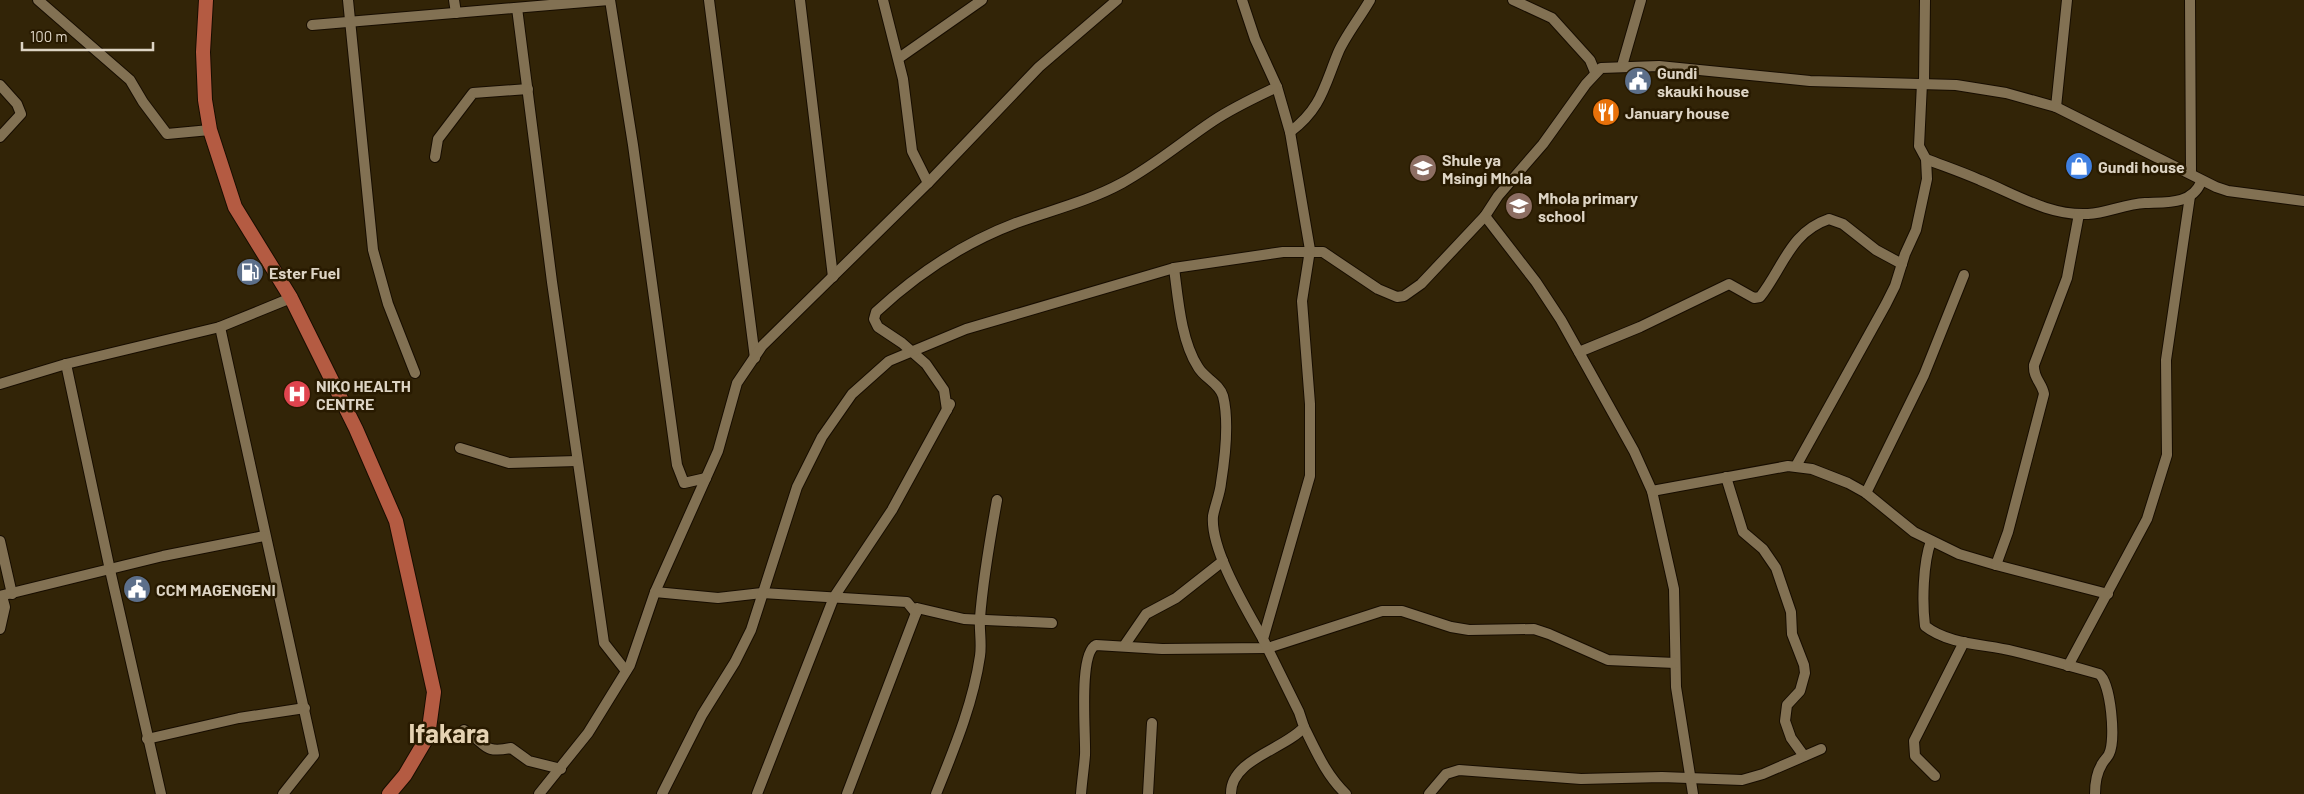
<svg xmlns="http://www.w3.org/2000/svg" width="2304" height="794" font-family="Barlow,sans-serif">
  <rect width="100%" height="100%" fill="#322407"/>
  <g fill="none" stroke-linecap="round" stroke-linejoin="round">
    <g stroke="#170d00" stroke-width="12">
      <g id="minor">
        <polyline points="38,0 130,80 143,102 167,134 210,130"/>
        <polyline points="348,0 373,250 388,304 415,373"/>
        <polyline points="454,0 456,13"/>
        <polyline points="610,0 633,145 677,465 684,483 706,478"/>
        <polyline points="709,0 755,358"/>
        <polyline points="800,0 833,277"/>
        <polyline points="883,0 903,79 912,151 928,183"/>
        <polyline points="1513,0 1552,18 1590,60 1595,72"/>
        <polyline points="2190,0 2191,174"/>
        <polyline points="517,8 552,282 604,643 626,671"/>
        <polyline points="312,25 609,0"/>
        <polyline points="899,58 982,0"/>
        <polyline points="1622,66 1641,0"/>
        <polyline points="1924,83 1925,0"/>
        <polyline points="0,85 17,104 21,114 0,137"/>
        <polyline points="2056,107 2067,0"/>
        <path d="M1290,132C1321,109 1324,87 1338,53C1344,38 1361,16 1370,0"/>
        <polyline points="435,157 438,139 473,93 528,89"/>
        <path d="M1926,159C1944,166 1962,172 1980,180C2015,194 2049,216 2088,214C2107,213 2125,204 2145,203C2165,202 2192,205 2201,182"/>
        <polyline points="1485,216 1536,282 1561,320 1634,451 1652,491 1674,589 1676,687 1693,794"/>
        <path d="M1174,268C1178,298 1181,341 1198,367C1204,378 1219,383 1223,396C1229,420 1225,458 1221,483C1220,494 1215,505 1213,516C1210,550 1247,610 1263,639"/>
        <polyline points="220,327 314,755 283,794"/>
        <path d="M1579,352L1640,327L1729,284L1754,298L1760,297C1783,268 1790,232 1829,219L1843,224L1876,250L1902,264"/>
        <polyline points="66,364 110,570 161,794"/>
        <polyline points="0,384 66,364 220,327 291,298"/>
        <path d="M947,410L944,390L926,364L902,343L878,327L874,319L876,312C917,274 963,243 1016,223C1052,210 1089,201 1122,183C1155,165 1183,141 1213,121C1234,107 1256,97 1277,87"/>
        <polyline points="460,448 509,463 577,461"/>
        <polyline points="1796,466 1886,304 1895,286 1905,254 1916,230 1927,179 1926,159 1919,146 1922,83"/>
        <polyline points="1726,477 1743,532 1763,549 1776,568 1791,612 1792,634 1804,665 1805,673 1800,691 1787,705 1785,721 1791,738 1804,756"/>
        <polyline points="1652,491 1788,466 1812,469 1848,483 1866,493 1914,532 1959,554 1996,565 2108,594"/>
        <polyline points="1866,493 1924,375 1964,275"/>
        <polyline points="0,541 12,594"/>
        <path d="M1931,541C1923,563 1922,602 1925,626C1949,645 1985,644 2013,651C2042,658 2071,666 2099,674C2111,683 2116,740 2109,754C2108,757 2104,760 2102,764C2097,772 2095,784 2095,794"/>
        <path d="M1996,565L2008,532L2044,394C2042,383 2033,378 2034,365L2067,278L2079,214"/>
        <polyline points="655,592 718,598 762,593 907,602 916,613 847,794"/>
        <polyline points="0,596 163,556 264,536"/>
        <polyline points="916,613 917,608 964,619 1052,623"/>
        <polyline points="0,629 5,607 2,596"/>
        <polyline points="1124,646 1146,614 1176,598 1223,561"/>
        <polyline points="2068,666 2147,519 2167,455 2166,360 2190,196"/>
        <path d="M1304,727C1316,751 1326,775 1346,794"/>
        <path d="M464,730C487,743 481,754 511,748L529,761L561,769"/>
        <polyline points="147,739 239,718 305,708"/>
        <polyline points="1935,776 1915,756 1914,741 1964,642"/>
        <polyline points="539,794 588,733 630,665 655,592 718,451 737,383 762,346 928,183 1039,67 1117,0"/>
        <polyline points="662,794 702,715 735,662 751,630 797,487 822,437 852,394 889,361 966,329 1174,268 1283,252 1323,252 1378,289 1397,297 1404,296 1421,284 1485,216 1498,196 1543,144 1586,84 1601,68 1659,66 1810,81 1956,85 2006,93 2056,107 2216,187 2228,191 2304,201"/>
        <polyline points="757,794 834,597 892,510 950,404"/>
        <path d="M936,794C954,749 973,704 980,656C982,643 979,630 980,618C983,578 990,539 997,500"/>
        <path d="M1081,794C1082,781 1084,768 1085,755C1086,735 1078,653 1096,645L1162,649L1268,648L1382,611H1402L1451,627L1469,630L1534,629L1549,634L1608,660L1675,663"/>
        <polyline points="1148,794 1152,723"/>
        <path d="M1231,794C1230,759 1286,749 1304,727L1299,712L1263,639L1310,476V404L1302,301L1310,250L1290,132L1277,87L1255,39L1242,0"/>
        <polyline points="1429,794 1446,774 1459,770 1581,779 1662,777 1742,780 1763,774 1821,749"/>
      </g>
    </g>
    <g stroke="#170d00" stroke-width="16">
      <polyline id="major" points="206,0 203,52 205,100 210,130 235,207 291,298 356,429 396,521 434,692 428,736 405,775 389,794"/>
    </g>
    <use href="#minor" stroke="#827153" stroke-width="10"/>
    <use href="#major" stroke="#b45b42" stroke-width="14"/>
  </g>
  <defs>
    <g id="civic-disc" transform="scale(1.4375)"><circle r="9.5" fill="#5c6f8a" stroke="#281a00"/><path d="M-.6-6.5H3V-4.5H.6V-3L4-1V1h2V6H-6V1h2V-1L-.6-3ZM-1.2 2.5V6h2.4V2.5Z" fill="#fff"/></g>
    <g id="restaurant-disc" transform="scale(1.4375)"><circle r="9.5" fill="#e8710a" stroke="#281a00"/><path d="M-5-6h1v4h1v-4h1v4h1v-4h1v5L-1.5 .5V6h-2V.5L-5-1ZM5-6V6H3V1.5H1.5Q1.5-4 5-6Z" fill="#fff"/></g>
    <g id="shop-disc" transform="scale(1.4375)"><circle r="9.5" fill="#3f7fe0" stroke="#281a00"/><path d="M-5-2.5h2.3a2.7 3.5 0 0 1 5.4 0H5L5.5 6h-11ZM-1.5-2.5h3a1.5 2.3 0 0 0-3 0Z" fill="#fff"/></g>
    <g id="school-disc" transform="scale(1.4375)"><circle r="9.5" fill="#8d6e63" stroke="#281a00"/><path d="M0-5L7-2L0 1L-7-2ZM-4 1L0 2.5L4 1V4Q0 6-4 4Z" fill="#fff"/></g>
    <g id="fuel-disc" transform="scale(1.4375)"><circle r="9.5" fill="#5c6f8a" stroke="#281a00"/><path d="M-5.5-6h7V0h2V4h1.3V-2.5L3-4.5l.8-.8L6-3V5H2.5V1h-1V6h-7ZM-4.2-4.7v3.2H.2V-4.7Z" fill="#fff"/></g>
    <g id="hospital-disc" transform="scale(1.4375)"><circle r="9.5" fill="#e0444e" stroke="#281a00"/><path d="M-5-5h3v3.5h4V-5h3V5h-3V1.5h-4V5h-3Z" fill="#fff"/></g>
  </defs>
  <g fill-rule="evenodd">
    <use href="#civic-disc" x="1638" y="81"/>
    <use href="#restaurant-disc" x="1606" y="112"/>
    <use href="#shop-disc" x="2079" y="166"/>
    <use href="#school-disc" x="1423" y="168"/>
    <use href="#school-disc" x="1519" y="206"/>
    <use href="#fuel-disc" x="250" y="272"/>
    <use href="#hospital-disc" x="297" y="394"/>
    <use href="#civic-disc" x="137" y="589"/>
  </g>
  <g text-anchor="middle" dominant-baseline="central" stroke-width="5" stroke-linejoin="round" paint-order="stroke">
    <g font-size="16" font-weight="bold" fill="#ddd4c4" stroke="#281a00" text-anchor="start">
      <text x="1657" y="72">Gundi<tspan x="1657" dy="18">skauki house</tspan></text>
      <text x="1625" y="112">January house</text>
      <text x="1442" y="159">Shule ya<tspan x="1442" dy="18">Msingi Mhola</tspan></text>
      <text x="2098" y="166">Gundi house</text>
      <text x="1538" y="197">Mhola primary<tspan x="1538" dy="18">school</tspan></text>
      <text x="269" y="272">Ester Fuel</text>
      <text x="316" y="385">NIKO HEALTH<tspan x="316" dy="18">CENTRE</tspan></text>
      <text x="156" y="589">CCM MAGENGENI</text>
    </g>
    <g font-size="26" font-weight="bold" fill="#e5d2b2" stroke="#281a00">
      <text x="449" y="732">Ifakara</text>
    </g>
  </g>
  <path d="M22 42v8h131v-8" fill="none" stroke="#ddd4c4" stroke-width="2.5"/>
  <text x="30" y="42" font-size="15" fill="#ddd4c4" stroke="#281a00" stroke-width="4" paint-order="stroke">100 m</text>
</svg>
